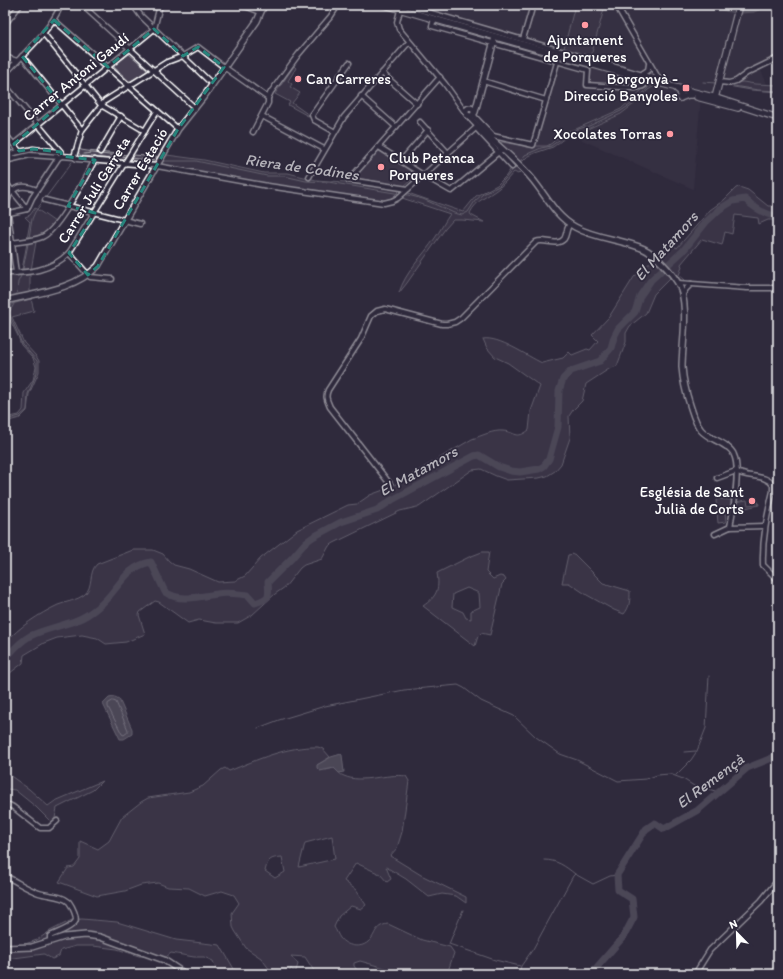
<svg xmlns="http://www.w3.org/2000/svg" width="783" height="979" font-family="Itim,sans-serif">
  <rect width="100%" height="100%" fill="#2f2a3d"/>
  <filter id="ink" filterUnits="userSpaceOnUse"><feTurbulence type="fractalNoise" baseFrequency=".025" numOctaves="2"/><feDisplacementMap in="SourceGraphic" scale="8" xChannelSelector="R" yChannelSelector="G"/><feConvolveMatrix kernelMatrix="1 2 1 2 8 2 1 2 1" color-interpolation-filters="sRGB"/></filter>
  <g filter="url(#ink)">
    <polygon fill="#3c3749" points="386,5 704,5 736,13 754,12 768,5 778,5 778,59 760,68 767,84 719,82 715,101 701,97 693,189 580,139 574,133 583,131 621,114 638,101 648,90 654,87 642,90 621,109 576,129 569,131 556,139 552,143 547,146 536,146 535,148 533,145 559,55"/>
    <g fill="#464152" stroke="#a2a0a8" fill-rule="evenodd">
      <polygon points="575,5 592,5 604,9 591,56 564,48"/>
      <polygon points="704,5 726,5 736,8 735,13"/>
      <polygon points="742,5 768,5 754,12 740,13"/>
      <polygon points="129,54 147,69 147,71 131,81 129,81 114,67 114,65"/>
      <path d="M565,60L643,82C635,90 602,84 590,83L591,70L565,62Z"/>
      <polygon points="294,66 296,68 288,81 292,84 290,87 300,93 292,103 309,115 308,116 288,105 290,102 275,94"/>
      <polygon points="743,82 755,84 778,85 778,92 751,90 722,85 722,83"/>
      <polygon points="652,85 656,85 648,90 638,101 621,114 583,131 570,134 553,147 535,153 527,157 521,163 499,144 502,142 534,148 536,146 547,146 552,143 562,133 576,129 621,109 642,90"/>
      <polygon points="79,147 81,150 87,151 128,155 125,159 122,160 81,156 78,152"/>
      <polygon points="378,151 379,151 417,175 404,186 356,178 356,176"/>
      <polygon points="133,155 158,157 154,163 131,161 130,160"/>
      <polygon points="167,155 204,160 264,173 288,173 316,180 345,182 400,190 394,196 395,197 382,201 294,189 161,165"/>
      <path d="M514,164L521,171L518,174L514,172C509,177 505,183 499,188C488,197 477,199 470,213L471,215L484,222L462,220H453L445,229L407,283L399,293C405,272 423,256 435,238C440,231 445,221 450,214L402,198L408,193L463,212L476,196L497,185L506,176Z"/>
      <polygon points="739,187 748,190 768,206 778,206 778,224 776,220 768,220 759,224 758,218 735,215 732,234 725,232 722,245 702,239 681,264 682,267 679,275 685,280 680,281 658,256 672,244 677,248 710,210 724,200 736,188"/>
      <path d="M35,208L55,222C49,233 39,237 27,239L30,222L25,217L30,215Z"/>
      <polygon points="36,242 31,270 22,270 27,243"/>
      <path d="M654,259L670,278L654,294L646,313L630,326L626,333V342L617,366L609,369L586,384L582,401L573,410L569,416L570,438L561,464L555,471L547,476L539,478L507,480L496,476L481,469L472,470L419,507H417L400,511L334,543L329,546L322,559L304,565L300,568L285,587L275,594L252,615L238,623H216L199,620L188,623L159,602L155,601L140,612L139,615L145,634L126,642L106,644L97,638L82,635L57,638L44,643L24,655L23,663L5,677V643C19,627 39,614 58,605C66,602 77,600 84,595C94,587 88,572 97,564L133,550H153L163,554L169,561L174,565L189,569L218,582L235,581L245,576L261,558L297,530L348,505L357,504L370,495L389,488L472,439C481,436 493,430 503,431C516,432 516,440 529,430L531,411L540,386L508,363L495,357L487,348L483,339C499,336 527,356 542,363L563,358L569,352L572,355L587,349L590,350L598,341L592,335L609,317L634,277Z"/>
      <polygon points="9,275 30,275 30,292 5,299"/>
      <polygon points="31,299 34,311 12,317 24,343 36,356 39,361 39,372 29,394 27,411 20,418 5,422 5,418 19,415 23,410 24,393 33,380 36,367 33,358 21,345 18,336 9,318 8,313 12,304"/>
      <polygon points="718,499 733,500 731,511 725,512 726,522 718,523 716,500"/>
      <polygon points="747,500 748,505 755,504 758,501 759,505 741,509 741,506 734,506 735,502"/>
      <path d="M482,552H489L486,572L493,579L500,576L504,577L506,580L502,584L490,635L481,633L478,636L475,646L423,606C436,597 440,590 437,573L469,557ZM467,588L479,593L480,607L471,611V619L466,618L463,612L452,607L453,594Z"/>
      <path d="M574,554L603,583L630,591C630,600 630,607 624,614L614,610L587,595L569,583H562L568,555Z"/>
      <path d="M318,747L323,749L330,757L317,765L326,770L334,768C338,771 340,775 344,776C361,784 387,773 406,776L409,781L402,832L397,848L390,856L421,875L466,897V903L456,896L442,894L429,897L406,879L386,867L391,879L387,882L380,874L356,863L344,881L356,890L366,905L361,909L351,906L339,916L334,927C336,930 338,935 340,938C346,946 360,949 368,942C377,935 373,926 388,924L422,940L450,947L454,953L447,974H395L396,971L360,961L354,963V966L357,970L364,974H316L305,957L291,956L298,964L296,971L294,972L291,968L289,973L291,974H273L261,958L246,948L235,931L233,927L232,913L239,903L234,895L222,891L205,896L189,888L168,887L158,883L141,885L125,891L97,896L59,882L68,868L74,867L80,859V841L98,849L109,841L122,817L141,802L148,798L189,792L203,786L221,770L225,768L229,771C257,760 286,746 318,747ZM332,836L335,859L299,867L305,843ZM282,857L285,872L275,878L265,871C268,859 270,858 282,857Z"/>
      <polygon points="5,772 29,789 48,806 55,801 102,781 93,790 57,808 55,818 52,823 36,807 15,790 7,789 5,785"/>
      <polygon points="82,919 117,922 176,940 220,945 237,974 218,974 213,961 204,957 194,957 171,953 166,957 139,956 117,949 93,946 76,946 61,950 59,956 52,959 44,954 6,959 5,957 5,945 22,945 37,940 50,931 72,920"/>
    </g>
    <g fill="#6d6a77" stroke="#a7a6ad">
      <polygon points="115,697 119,699 132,729 132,734 124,739 120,739 103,704 109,698"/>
      <polygon points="341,754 342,755 344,772 339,773 334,768 320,771 317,768 317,765 331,757"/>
    </g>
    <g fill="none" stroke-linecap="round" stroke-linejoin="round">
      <polygon stroke="#c5c3c9" stroke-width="1" points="113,701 116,702 128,730 128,732 124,735 122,734 108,707 108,704"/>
      <g stroke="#a7a6ad" stroke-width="1">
        <polyline points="703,82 716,83"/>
        <polyline points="721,84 758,90 778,91"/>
        <polyline points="47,152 57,154"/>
        <polyline points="24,153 39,152"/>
        <polyline points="84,154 92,153 127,157"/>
        <polyline points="5,158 9,157"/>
        <polyline points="130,158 156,161"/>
        <polyline points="162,161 196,161 267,176 284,176 306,181 328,182 401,194"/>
        <polyline points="520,162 525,155 541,148 551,146 571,131 589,126 621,111 636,101 648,88"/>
        <polyline points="404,194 423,199 454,213 462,215 468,212 475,201 483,194 499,186 516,166"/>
        <polyline points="29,238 32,219 35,212 72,162"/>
        <polyline points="23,269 28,244"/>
        <polyline points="17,295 18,282 21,276"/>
        <polyline points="5,420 20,416 27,410 28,394 37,372 37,361 22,344 9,313 14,304"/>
        <polyline points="258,728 279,720 325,706 404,690 458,685 464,688 481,701 514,716 536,737 560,754 577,760 618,781 646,779 657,775 670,774 683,779 694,786 708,789 719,792"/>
        <polyline points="684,752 696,751"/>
        <polyline points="676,775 691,760 697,751 706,728 709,676"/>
        <path d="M544,860C557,860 565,866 575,874"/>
        <polyline points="463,910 449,944 495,960 520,966"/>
        <polyline points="52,974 57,972 60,974"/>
        <polyline points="519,974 521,966 533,949 573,876 575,874 593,884 610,876 617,875"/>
      </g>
      <g stroke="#6d6a77" stroke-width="7">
        <polyline points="716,5 729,9 753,9 765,5"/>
        <path d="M5,659C13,650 19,642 30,636C45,629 62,626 77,620C85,617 92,612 98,607C118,592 123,567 151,562L165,592C181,603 200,596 217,594C227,592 238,594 248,595L255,603C271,598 269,596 268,582L292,558L306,542L313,537L341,522L377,510L392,500L474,456L479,455L499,467L511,471L520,472L539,469L544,466L549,459L558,427L559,391L563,379L571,371L600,361L611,348L614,337L618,329L635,312L640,296L651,280L683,251L706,222L720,209L733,201L745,199C755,209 764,214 778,217"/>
        <polyline points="591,974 624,936 634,917 632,899 618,890 617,875 646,829 655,823 664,829 698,810 747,768 772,758 778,754"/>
      </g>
      <g stroke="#fff" stroke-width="7">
        <g id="minor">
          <polyline points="82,5 195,108"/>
          <polyline points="133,5 141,16 212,84"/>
          <polyline points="242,5 261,12"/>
          <polyline points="404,5 660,80"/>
          <polyline points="608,5 618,8"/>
          <polyline points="616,5 660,81"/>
          <polyline points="400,10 397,22 399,29 445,84 467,115"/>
          <polyline points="434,19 432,26 588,70 587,85 635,88 643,86 648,82"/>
          <polyline points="54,20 178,129"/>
          <polyline points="5,24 20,5"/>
          <polyline points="44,34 101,105 145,131"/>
          <polyline points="523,39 533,5"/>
          <polyline points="22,56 82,130"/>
          <polyline points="5,57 17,61"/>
          <polyline points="382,73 417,104"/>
          <path d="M5,74C25,52 49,33 61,5"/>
          <polyline points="642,74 648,70 649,64"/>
          <polyline points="483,81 546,100"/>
          <polyline points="720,82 729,83 736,81 747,73 778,58"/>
          <polyline points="5,85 61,152 62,156 59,157 32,198 27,209 5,214"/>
          <polyline points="361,96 396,127"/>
          <polyline points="474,114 475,117 493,136 533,145 558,59"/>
          <polyline points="262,116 324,149"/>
          <polyline points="420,122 448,153"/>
          <polyline points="476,128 512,167"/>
          <polyline points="253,132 268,103 268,98 271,92 298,55 331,16 338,5"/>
          <polyline points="335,132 314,120 312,115 349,63"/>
          <polyline points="5,134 20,152"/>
          <polyline points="14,144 154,29 160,5"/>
          <polyline points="379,147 423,175 451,191 453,190 501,150"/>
          <polyline points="5,148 11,156"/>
          <polyline points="100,152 121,116"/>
          <polyline points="5,155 33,149 60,152"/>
          <polyline points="62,156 74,157 77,159 157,166 268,186 384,203 392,201 398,198 478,126"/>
          <polyline points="74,157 82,130 105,101 167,62 183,56 198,47 224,67 268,98"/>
          <polyline points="5,161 30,155 59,157"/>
          <polyline points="401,161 428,130"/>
          <polyline points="309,177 344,117 409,42"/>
          <polyline points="5,182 27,209"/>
          <polyline points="408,189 349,180 440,77"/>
          <polyline points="45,200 140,224"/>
          <path d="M12,243C22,241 33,241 42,237C59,230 85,177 95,160"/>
          <polyline points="69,253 90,277 112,279"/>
          <path d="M5,273C29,273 51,271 69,253L157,111"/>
          <path d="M16,273L7,206C8,187 21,183 37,190"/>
          <polyline points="678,283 747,288 778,288"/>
          <polyline points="683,294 686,289 691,284"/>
          <polyline points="5,313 6,318"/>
          <path d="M726,446C729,448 733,452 734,455C741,470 733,510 730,527L764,526"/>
          <path d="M736,471C747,479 765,473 773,485V491C767,516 762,539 763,565L778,580"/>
          <polyline points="717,478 736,471"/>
          <path d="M390,484L330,407C327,400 325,397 328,390L361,339L371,316L377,311L385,309L442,324H447L455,322L461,318L536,242C544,238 557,247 564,239C567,235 566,228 570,224"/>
          <polyline points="715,534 730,527"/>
          <polyline points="5,805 9,805 13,807 40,828 49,828 57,821"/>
          <path d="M5,876C16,881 27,889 39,893C48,896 62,895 69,902C72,906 78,918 75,922C70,929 58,932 50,936V941"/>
          <polyline points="695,974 710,950 761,901 778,880"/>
        </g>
      </g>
      <g stroke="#fff" stroke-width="8">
        <g id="tertiary">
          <circle cx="470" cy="112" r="4"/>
          <polyline points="475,112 495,37"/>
          <path d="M469,116C472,121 477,125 481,129C498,147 518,161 533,180C547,197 555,216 575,227C596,239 622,239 644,249C655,254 672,273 678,283C690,303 682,344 682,367C683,380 686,393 690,405C693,414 695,423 701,430C708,438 718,440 726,446"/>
          <path d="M5,301C37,293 74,290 98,266L178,129L205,95L257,21L264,5"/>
          <polyline points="5,948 32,947 64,937 86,935 100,937 164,960 185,974"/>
        </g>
      </g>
      <g stroke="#fff" stroke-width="8">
        <g id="secondary">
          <polyline points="385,5 639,78 713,97 778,118"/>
          <polyline points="677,89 681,92 680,98"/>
          <polyline points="697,97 738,108"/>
          <polyline points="680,98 688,95 692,95"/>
          <polyline points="715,98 739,5"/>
        </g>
      </g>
      <use href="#minor" stroke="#2f2a3d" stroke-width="4"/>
      <use href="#tertiary" stroke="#2f2a3d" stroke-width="5"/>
      <use href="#secondary" stroke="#2f2a3d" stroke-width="5.5"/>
    </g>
  </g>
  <path d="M0 0H783V979H0ZM54,20L108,67L154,29L183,56L198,47L224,67L178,129L98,266L88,275L69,253L95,213L68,206L95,160L62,156L61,152L33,149L19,151L14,144L61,104L22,56Z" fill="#2f2a3d" fill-opacity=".55" fill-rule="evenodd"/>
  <path fill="none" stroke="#27847c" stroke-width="3" stroke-dasharray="8 5" stroke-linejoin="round" d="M54,20L108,67L154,29L183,56L198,47L224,67L178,129L98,266L88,275L69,253L95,213L68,206L95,160L62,156L61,152L33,149L19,151L14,144L61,104L22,56Z"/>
  <g fill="#ff9aa2" stroke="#2f2a3d" stroke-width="1.5">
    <circle cx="585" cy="25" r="4"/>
    <circle cx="298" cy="79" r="4"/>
    <rect x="682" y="84" width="8" height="8" rx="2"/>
    <circle cx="670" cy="134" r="4"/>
    <circle cx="381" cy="167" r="4"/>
    <circle cx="752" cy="501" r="4"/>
  </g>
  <g text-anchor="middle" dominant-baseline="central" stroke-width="3.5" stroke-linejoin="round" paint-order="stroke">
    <g font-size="15" fill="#fff" stroke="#2f2a3d" text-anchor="end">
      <text x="585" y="40" text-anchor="middle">Ajuntament<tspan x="585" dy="17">de Porqueres</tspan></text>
      <text x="306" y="79" text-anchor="start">Can Carreres</text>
      <text x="678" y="79">Borgonyà -<tspan x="678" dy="17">Direcció Banyoles</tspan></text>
      <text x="662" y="134">Xocolates Torras</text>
      <text x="389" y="158" text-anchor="start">Club Petanca<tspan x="389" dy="17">Porqueres</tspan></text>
      <text x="744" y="492">Església de Sant<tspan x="744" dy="17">Julià de Corts</tspan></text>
    </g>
    <g font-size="15" fill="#fff" stroke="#2f2a3d">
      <text transform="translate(76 77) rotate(-39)">Carrer Antoni Gaudí</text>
      <text transform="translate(140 169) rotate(-59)">Carrer Estació</text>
      <text transform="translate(94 190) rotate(-58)">Carrer Juli Garreta</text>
    </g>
    <g font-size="16" font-style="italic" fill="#b6b4bb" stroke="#2f2a3d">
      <text transform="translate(302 167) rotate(8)">Riera de Codines</text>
      <text transform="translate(666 246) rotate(-48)">El Matamors</text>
      <text transform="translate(418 471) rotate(-29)">El Matamors</text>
      <text transform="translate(710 781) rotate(-37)">El Remençà</text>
    </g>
  </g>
  <rect width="783" height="979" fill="none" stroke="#2f2a3d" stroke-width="20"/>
  <rect x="10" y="10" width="763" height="959" fill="none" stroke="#fff" stroke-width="1.5" filter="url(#ink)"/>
  <g transform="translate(737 933) rotate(337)" stroke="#2f2a3d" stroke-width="3" paint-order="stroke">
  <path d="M0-3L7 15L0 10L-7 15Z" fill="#ffffff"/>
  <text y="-6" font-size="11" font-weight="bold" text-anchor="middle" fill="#ffffff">N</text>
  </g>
</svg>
